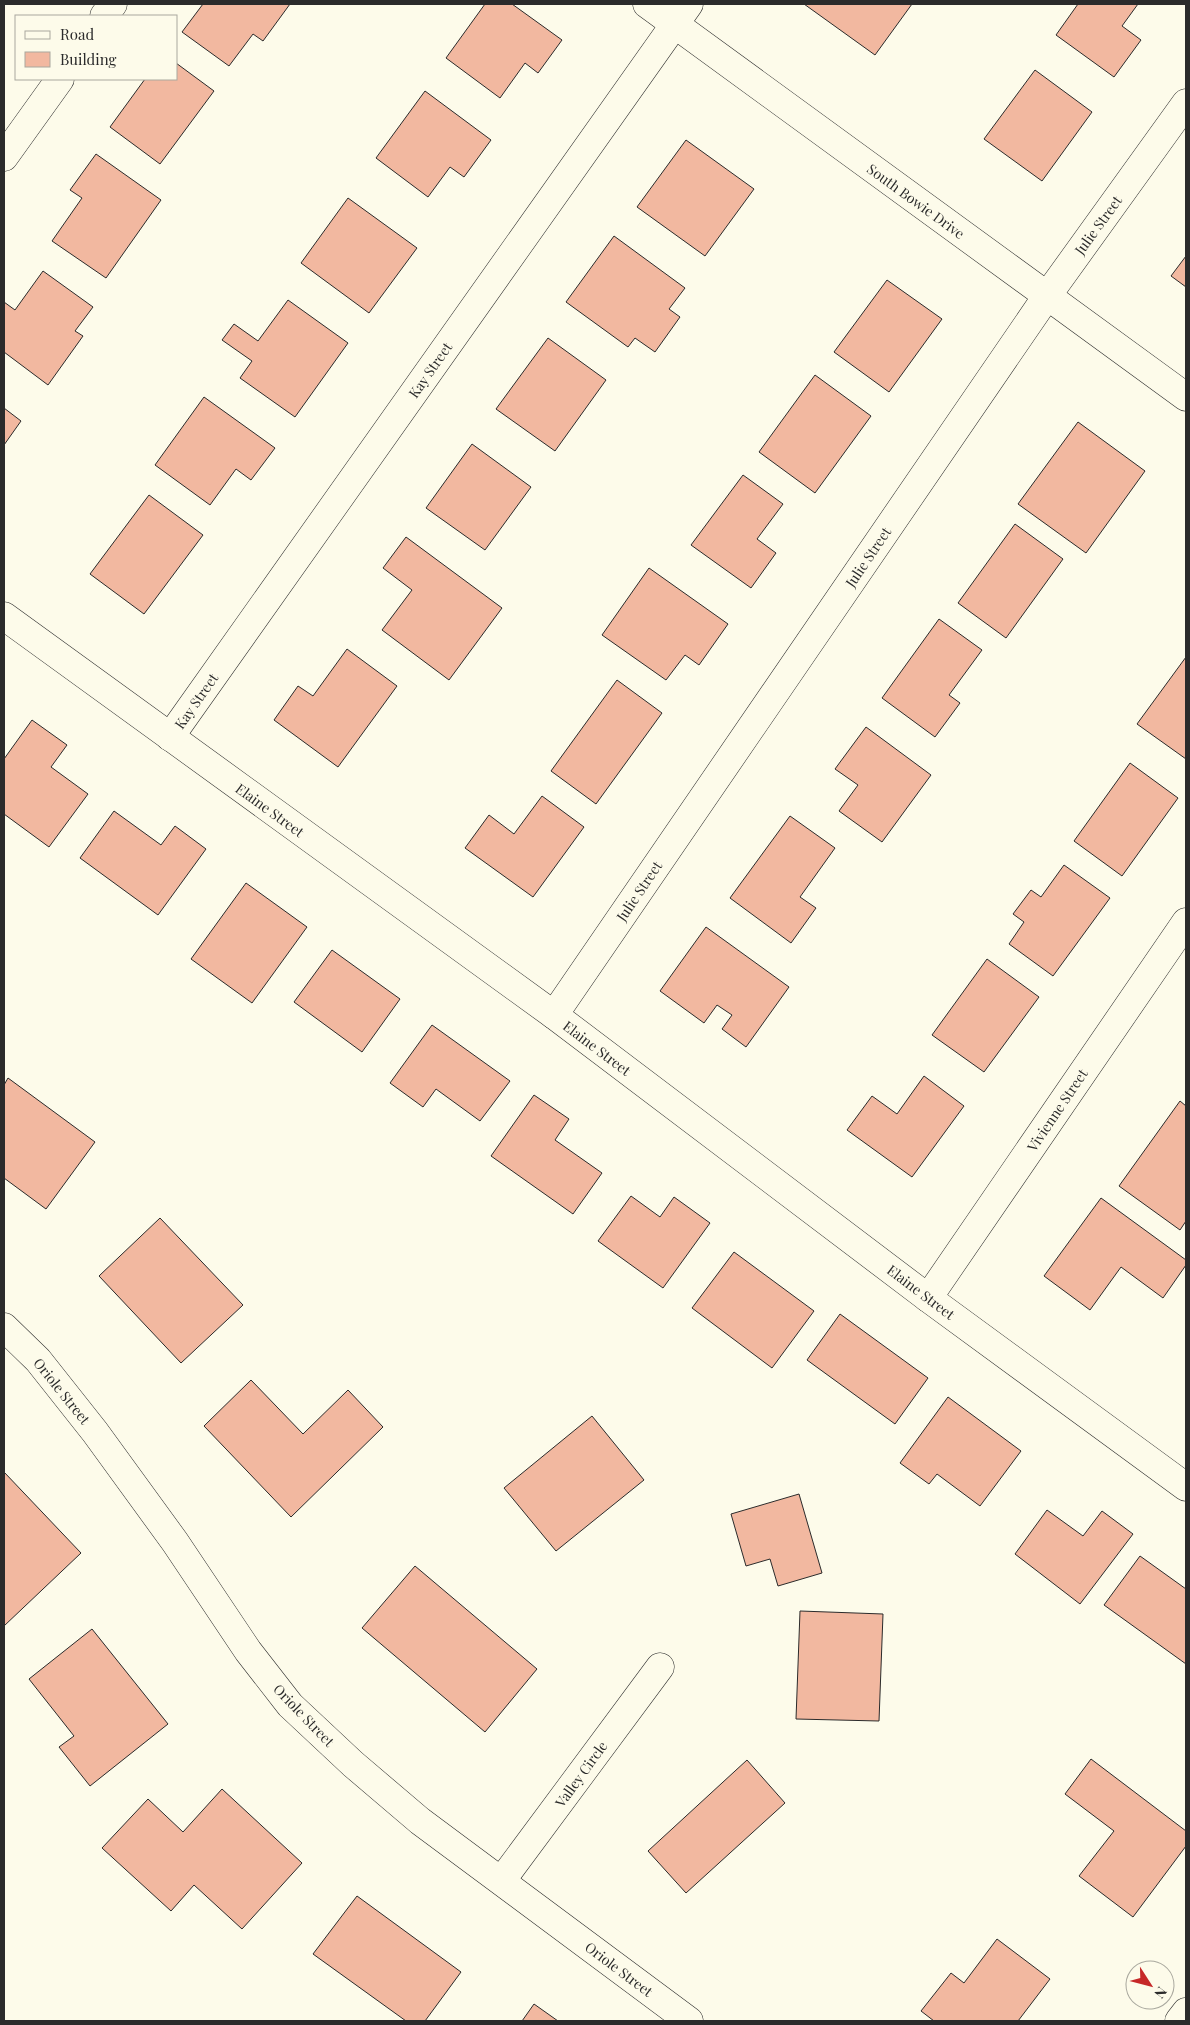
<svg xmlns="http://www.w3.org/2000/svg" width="1190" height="2025" font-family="'Playfair Display',serif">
  <rect width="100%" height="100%" fill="#fdfbea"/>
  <g fill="#f2b8a0" stroke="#2b2b2b">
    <polygon points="203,4 290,4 263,41 253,34 229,66 182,32"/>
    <polygon points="485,4 512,4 562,40 538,73 525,63 500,98 446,58"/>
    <polygon points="804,4 912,4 875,55"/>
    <polygon points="1078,4 1138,4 1122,26 1141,40 1114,77 1056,35"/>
    <polygon points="176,63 214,91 160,164 110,127 145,79 176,79"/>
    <polygon points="1035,70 1092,112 1042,181 984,139"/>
    <polygon points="425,91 491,140 464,177 450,167 428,197 376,158"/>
    <polygon points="686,140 754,189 705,256 637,207"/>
    <polygon points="96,154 161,200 106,278 52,241 82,198 70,190"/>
    <polygon points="348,198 417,248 369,313 301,263"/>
    <polygon points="614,236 685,288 669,309 680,317 655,352 635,338 628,347 566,302"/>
    <polygon points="1186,256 1186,287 1171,276"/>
    <polygon points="43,271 93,307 75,331 83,336 48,385 4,352 4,302 15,310"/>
    <polygon points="887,280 942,319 889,392 834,352"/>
    <polygon points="288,300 348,343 295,417 240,378 252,361 222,340 234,324 258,341"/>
    <polygon points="548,338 606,380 555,451 496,409"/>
    <polygon points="815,375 871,416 815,493 759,452"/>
    <polygon points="204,397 275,448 251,480 236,469 210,505 155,465"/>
    <polygon points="4,408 21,421 4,445"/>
    <polygon points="1078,422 1145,471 1086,553 1018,504"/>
    <polygon points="472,444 531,487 485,550 426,508"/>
    <polygon points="743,475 783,504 757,539 776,553 751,588 691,545"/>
    <polygon points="149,495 203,535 144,614 90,574"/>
    <polygon points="1015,524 1063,559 1006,638 958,603"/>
    <polygon points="406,537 502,608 449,680 382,630 412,590 383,568"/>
    <polygon points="649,568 728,624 699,665 685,655 666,680 602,635"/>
    <polygon points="939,619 982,650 949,695 960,703 935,737 882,698"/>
    <polygon points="347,649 397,686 338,767 274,720 298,686 313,696"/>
    <polygon points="1186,657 1186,759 1137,724"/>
    <polygon points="617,680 662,713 596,804 551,771"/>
    <polygon points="32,720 67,745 51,767 88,794 49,847 4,814 4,759"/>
    <polygon points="866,727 931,775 882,842 839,811 858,785 835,769"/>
    <polygon points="1130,763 1178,798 1122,876 1074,841"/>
    <polygon points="542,796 584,827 533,897 465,848 489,815 514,834"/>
    <polygon points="114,811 161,845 175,826 206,849 158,915 80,858"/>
    <polygon points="790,816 835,848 800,897 816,908 791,943 730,898"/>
    <polygon points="1064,865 1110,898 1053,976 1009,944 1024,922 1013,914 1031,890 1041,897"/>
    <polygon points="246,883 307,927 252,1003 191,959"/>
    <polygon points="706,927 789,987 746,1047 722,1029 732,1015 717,1005 704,1023 660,991"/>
    <polygon points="332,950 400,999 362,1052 294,1002"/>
    <polygon points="987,959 1039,997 984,1072 932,1035"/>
    <polygon points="432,1025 510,1081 480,1121 436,1089 423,1107 390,1083"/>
    <polygon points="924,1076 964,1106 912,1177 847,1130 872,1096 897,1114"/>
    <polygon points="8,1078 95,1142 46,1209 4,1178 4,1085"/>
    <polygon points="534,1095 569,1119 555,1140 602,1173 573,1214 491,1156"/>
    <polygon points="1180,1101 1186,1106 1186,1221 1180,1230 1119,1186"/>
    <polygon points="631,1196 660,1217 674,1197 710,1223 663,1288 598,1241"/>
    <polygon points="1101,1198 1186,1260 1186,1265 1163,1298 1121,1267 1090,1310 1044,1276"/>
    <polygon points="160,1218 243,1305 181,1363 99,1276"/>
    <polygon points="734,1252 814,1311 772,1368 692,1308"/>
    <polygon points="840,1314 928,1378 895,1424 807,1360"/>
    <polygon points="251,1380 303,1434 348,1390 383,1427 291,1517 204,1426"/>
    <polygon points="948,1397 1021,1451 980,1506 937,1474 929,1484 900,1463"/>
    <polygon points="592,1416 644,1480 556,1551 504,1488"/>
    <polygon points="4,1472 81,1553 4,1626"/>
    <polygon points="799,1494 822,1573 778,1586 770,1559 746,1566 731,1514"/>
    <polygon points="1047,1510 1083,1536 1102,1511 1133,1534 1080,1604 1015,1554"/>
    <polygon points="1140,1556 1186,1589 1186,1664 1104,1605"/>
    <polygon points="415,1566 537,1669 485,1732 362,1628"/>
    <polygon points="800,1611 883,1614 879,1721 796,1719"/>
    <polygon points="92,1629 168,1724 90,1786 59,1747 74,1736 29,1679"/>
    <polygon points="1091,1759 1186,1831 1186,1846 1133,1917 1079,1876 1114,1831 1065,1794"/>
    <polygon points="747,1760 785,1803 686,1893 648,1851"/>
    <polygon points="222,1789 302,1863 242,1929 194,1885 171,1911 102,1848 148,1799 183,1832"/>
    <polygon points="357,1896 461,1972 425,2021 406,2021 313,1954"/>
    <polygon points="997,1939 1050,1979 1018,2021 934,2021 921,2011 951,1973 964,1983"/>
    <polygon points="534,2004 558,2021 522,2021"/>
  </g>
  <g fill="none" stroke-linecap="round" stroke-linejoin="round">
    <g stroke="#2b2b2b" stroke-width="29">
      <g id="street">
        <polyline points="104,16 113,4"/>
        <polyline points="4,157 60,79"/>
        <polyline points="4,616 554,1015 928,1298 1186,1487"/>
        <polyline points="170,737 689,4"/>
        <polyline points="554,1015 1047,296 1186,103"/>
        <polyline points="928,1298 1186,922"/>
        <polyline points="4,1327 38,1360 95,1432 175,1542 248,1651 290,1705 353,1764 420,1821 689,2021"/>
        <polyline points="502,1880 660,1667"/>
      </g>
    </g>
    <g stroke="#2b2b2b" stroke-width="29">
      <g id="secondary">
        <polyline points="647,4 1186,397"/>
        <polyline points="1179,2021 1186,2012"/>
      </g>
    </g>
    <use href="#street" stroke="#fdfbea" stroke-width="28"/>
    <use href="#secondary" stroke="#fdfbea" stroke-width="28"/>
  </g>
  <g text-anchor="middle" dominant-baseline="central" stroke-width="4" stroke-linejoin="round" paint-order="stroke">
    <g font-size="14" fill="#2b2b2b" stroke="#fdfbea">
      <text transform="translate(916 201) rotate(36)">South Bowie Drive</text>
      <text transform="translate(1098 225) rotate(-54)">Julie Street</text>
      <text transform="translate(430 370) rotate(-55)">Kay Street</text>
      <text transform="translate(868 557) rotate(-56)">Julie Street</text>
      <text transform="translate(196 701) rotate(-55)">Kay Street</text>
      <text transform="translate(270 810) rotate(36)">Elaine Street</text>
      <text transform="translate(639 891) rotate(-56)">Julie Street</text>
      <text transform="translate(597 1048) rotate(37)">Elaine Street</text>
      <text transform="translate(1057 1110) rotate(-56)">Vivienne Street</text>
      <text transform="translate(921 1292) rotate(37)">Elaine Street</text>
      <text transform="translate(62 1391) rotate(51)">Oriole Street</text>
      <text transform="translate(304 1715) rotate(46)">Oriole Street</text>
      <text transform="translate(581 1774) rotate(-54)">Valley Circle</text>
      <text transform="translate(619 1969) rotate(37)">Oriole Street</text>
    </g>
  </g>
  <rect width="1190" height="2025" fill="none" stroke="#2b2b2b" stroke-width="10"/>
  <rect x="15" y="15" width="162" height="65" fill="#fdfbea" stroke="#a9a89e"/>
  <rect x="25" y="31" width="25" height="8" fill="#fdfbea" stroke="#a9a89e"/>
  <text x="60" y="40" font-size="15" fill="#2b2b2b">Road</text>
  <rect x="25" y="52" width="25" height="15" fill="#f2b8a0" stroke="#a9a89e"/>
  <text x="60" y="65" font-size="15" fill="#2b2b2b">Building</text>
  <g transform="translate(1150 1985) rotate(126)"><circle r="24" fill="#fdfbea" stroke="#a9a89e"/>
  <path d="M0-4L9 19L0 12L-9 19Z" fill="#c62828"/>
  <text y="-8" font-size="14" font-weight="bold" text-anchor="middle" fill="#2b2b2b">N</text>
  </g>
</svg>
